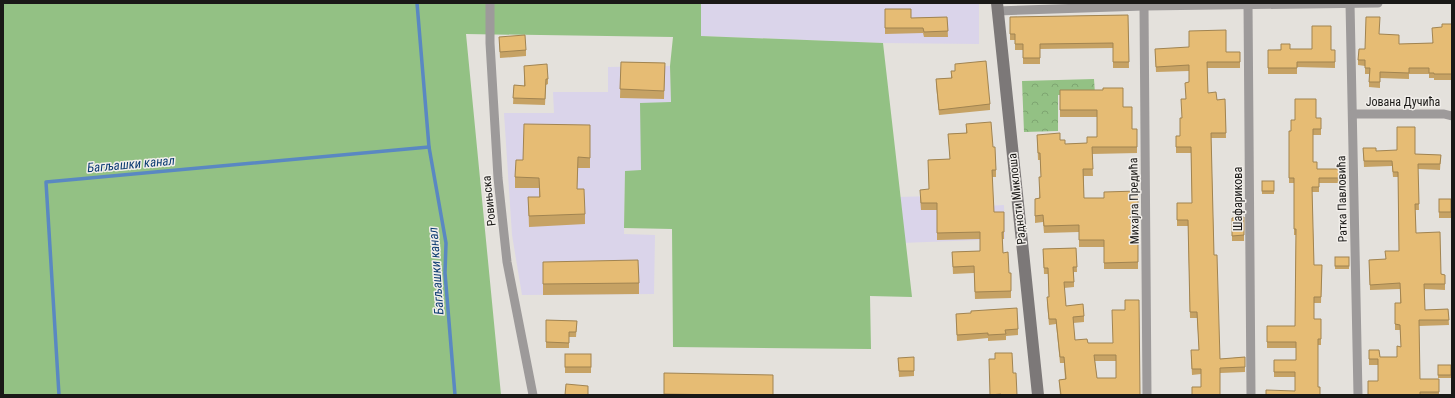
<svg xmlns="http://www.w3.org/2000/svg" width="1455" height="398" font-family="'Roboto Condensed',sans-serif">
  <defs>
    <pattern id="park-crowns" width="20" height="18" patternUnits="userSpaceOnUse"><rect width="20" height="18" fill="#93c184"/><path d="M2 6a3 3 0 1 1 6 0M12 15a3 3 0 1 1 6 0" fill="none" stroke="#7ea571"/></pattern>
  </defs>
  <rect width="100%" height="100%" fill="#e4e1dc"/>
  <g fill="#dad4ea">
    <polygon points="701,3 979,3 979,44 883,43 701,36"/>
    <polygon points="670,66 671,103 641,171 625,172 624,234 655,235 654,294 522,295 512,235 504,113 554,113 553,92 608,92 608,67"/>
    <polygon points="966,195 967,207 1004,205 1005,239 901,243 899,197"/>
  </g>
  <polygon fill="#93c184" points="3,3 701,3 701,36 883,43 912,297 870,296 871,349 673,347 672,229 624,228 625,171 641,170 640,103 671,102 670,66 673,37 466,34 501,395 3,395"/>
  <polygon fill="url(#park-crowns)" points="1094,79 1095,94 1058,95 1058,131 1024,132 1022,81"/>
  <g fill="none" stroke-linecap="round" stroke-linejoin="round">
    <g stroke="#5a88c2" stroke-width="3.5">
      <polyline points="417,3 429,147 446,243 445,273 455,395"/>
      <polyline points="59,395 46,182 429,147"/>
    </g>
    <g stroke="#9d9a9a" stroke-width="9">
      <polyline points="490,3 490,43 498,178 507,262 533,395"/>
      <polyline points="1248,3 1251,395"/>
      <polyline points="1350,3 1358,395"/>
      <polyline points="1144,6 1147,395"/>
      <polyline points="997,11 1144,6 1378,3"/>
      <polyline points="1353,114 1444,114 1452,116"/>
    </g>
    <polyline stroke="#7c7878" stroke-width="12" points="997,3 1038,395"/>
  </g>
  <g fill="#c6a264" fill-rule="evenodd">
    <polygon points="885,9 911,18 947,17 948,37 924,37 923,33 885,34"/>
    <polygon points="1128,15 1129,68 1113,68 1113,48 1040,49 1040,64 1023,64 1023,50 1015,50 1015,40 1010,40 1010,17"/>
    <polygon points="1452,24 1452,80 1434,80 1434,78 1429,78 1429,74 1409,74 1409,79 1380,78 1380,88 1369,87 1369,74 1365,74 1365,66 1358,65 1358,60 1365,49 1379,34 1399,44 1432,43 1442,27"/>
    <polygon points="499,37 526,50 526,56 500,58"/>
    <polygon points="1155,49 1226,52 1240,52 1240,68 1207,68 1208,93 1217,100 1225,99 1226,138 1211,138 1214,255 1220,359 1245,357 1245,372 1220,373 1201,387 1201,374 1192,375 1191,356 1199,350 1197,318 1190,318 1188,226 1177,226 1177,209 1192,203 1191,153 1176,153 1176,141 1180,136 1182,118 1189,83 1189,71 1156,72"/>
    <polygon points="1290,49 1335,50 1335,68 1297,67 1297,74 1268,74 1268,50"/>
    <polygon points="621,62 665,63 664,99 620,98"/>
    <polygon points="955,64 990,104 990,110 939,115 936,85 936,79 951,78 951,71 955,71"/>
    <polygon points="524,66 548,79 548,84 546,85 545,105 513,104 514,85 524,86"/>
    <polygon points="1060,90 1123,107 1132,129 1137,129 1137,153 1092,154 1093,176 1084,176 1084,198 1104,198 1138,191 1138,269 1104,269 1104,247 1079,247 1079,232 1044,233 1043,222 1035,223 1035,199 1039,198 1041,177 1040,160 1038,160 1037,135 1060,140 1065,144 1087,143 1097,137 1097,117 1060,117"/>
    <polygon points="1316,118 1321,118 1321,135 1313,135 1313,162 1317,169 1345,169 1345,183 1319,183 1319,192 1312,192 1314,265 1322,265 1321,303 1314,303 1314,319 1321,319 1321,345 1318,345 1318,387 1295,391 1295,377 1274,377 1274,360 1296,360 1296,348 1267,348 1267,332 1295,326 1296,235 1294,235 1294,183 1289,183 1289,137 1291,131"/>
    <polygon points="966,124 993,147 996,170 996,177 992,177 994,212 1004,212 1004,239 1002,239 1003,253 1009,273 1011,273 1011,298 975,299 974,273 953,274 952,252 980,251 980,239 937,240 937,210 921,210 920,197 929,189 928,160 950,159 948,134 966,133"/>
    <polygon points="590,125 590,168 578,168 577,189 585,214 585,224 529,227 528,197 539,197 539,188 515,188 515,177 523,160"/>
    <polygon points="1363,148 1376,151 1415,154 1441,155 1440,170 1418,169 1419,210 1415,210 1416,233 1441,274 1445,275 1445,290 1425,289 1425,310 1448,309 1449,325 1419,326 1420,379 1439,379 1439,395 1368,395 1378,381 1378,365 1369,365 1369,350 1380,357 1397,357 1401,347 1400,330 1395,330 1395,309 1400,303 1400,289 1370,290 1369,260 1385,259 1399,251 1398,177 1393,177 1392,166 1364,167"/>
    <rect x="1262" y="181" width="12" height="13"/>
    <rect x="1439" y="199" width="12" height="19"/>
    <polygon points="1232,218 1244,235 1244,241 1232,241"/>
    <path d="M1076,248L1077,272H1074V287L1064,288L1066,306L1084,316V322L1073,323L1075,340L1088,343H1113L1140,395H1060L1059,380L1065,379L1064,363H1060L1056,324L1049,325L1047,303V297H1049L1048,274H1044L1043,249ZM1095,361H1116V378H1097Z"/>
    <rect x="1335" y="257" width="14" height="12"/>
    <polygon points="543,262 639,283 639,294 543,295"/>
    <polygon points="956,314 1018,329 1018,335 1006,336 1006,340 988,341 988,338 957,341"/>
    <polygon points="546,320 577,321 576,337 569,337 569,348 546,348"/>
    <rect x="565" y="354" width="26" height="19"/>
    <polygon points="898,358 914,371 914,376 899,377"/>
    <rect x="1438" y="365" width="13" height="13"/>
    <polygon points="664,373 773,395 664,395"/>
  </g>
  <g fill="#e6bc74" stroke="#a18451" fill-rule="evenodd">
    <polygon points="885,9 911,9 911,18 947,17 948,31 924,32 923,28 885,28"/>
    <polygon points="1128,15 1129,62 1113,62 1113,43 1040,44 1040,58 1023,58 1023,44 1015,44 1015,34 1010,34 1010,17"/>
    <polygon points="1366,17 1380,17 1379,34 1399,35 1399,44 1433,43 1432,28 1442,27 1442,24 1452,24 1452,74 1434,74 1434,73 1429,73 1429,68 1409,68 1409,73 1380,72 1380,82 1369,82 1370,68 1365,68 1365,60 1358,60 1359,49 1365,49"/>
    <polygon points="1312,26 1331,26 1331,50 1335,50 1335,62 1297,62 1297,68 1268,68 1268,50 1281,50 1281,44 1290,44 1290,49 1312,49"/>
    <polygon points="1226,30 1226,52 1240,52 1240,62 1207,62 1208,93 1216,92 1217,100 1225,99 1226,133 1211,133 1214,255 1217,255 1220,359 1245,357 1245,367 1220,368 1220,395 1192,395 1192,387 1201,387 1201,369 1192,369 1191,350 1199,350 1197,312 1190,312 1188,220 1177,220 1177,203 1192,203 1191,147 1176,147 1176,136 1180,136 1180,118 1182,118 1181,99 1186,99 1185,83 1189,82 1189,65 1156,67 1155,49 1189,47 1189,31"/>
    <polygon points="525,35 526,50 500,52 499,37"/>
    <polygon points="986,61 990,104 939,110 936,79 952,78 951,71 955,71 955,64"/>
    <polygon points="621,62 665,63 664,91 620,89"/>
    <polygon points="547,64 548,79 546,79 545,99 513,98 514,85 525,86 524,66"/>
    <polygon points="1103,88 1123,88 1123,107 1132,107 1132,129 1137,129 1137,147 1092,147 1093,169 1083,169 1084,198 1104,198 1104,192 1138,191 1138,262 1104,263 1104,240 1079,240 1079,225 1044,226 1043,215 1035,216 1035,199 1040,198 1039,177 1041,177 1040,153 1038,153 1037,135 1060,133 1060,140 1065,140 1065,144 1087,143 1087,137 1097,137 1097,110 1060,110 1060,90 1103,90"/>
    <polygon points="1295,99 1316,99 1316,118 1321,118 1321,129 1313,129 1313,162 1317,162 1317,169 1345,169 1345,178 1319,178 1319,187 1312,187 1314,265 1322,265 1321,297 1314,297 1314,319 1321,319 1321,339 1318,339 1318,387 1320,387 1320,395 1266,395 1266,390 1295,391 1295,372 1274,372 1274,360 1296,360 1296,342 1267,342 1267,326 1295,326 1296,229 1294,229 1294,178 1289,178 1289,131 1291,131 1291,120 1295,120"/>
    <polygon points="991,122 993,147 995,147 996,170 992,170 994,212 1004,212 1004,232 1002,232 1003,253 1008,252 1009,273 1011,273 1011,291 975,292 974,266 953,267 952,252 980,251 980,232 937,233 937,203 921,203 920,190 929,189 928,160 950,159 948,134 967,133 966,124"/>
    <polygon points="524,124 590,125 590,158 578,157 577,189 584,189 585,214 529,216 528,197 540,197 539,178 515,177 516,160 523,160"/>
    <polygon points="1397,127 1415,127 1415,154 1441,155 1440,164 1418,164 1419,204 1415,204 1416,233 1440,232 1441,274 1445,275 1445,284 1424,284 1425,310 1448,309 1449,320 1419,320 1420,379 1439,379 1439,392 1420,392 1420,395 1368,395 1368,381 1378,381 1378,359 1369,359 1369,350 1379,350 1380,357 1397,357 1397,346 1401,347 1400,325 1395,324 1395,303 1401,303 1400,283 1370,285 1369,260 1386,259 1385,251 1399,251 1398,172 1393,172 1392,161 1364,161 1363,148 1376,148 1376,151 1397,150"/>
    <rect x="1262" y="181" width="12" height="10"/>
    <rect x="1439" y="199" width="12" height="13"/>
    <polygon points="1244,217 1244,235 1232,236 1232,218"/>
    <path d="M1076,248L1077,267H1073L1074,282H1064L1066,306L1083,304L1084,316L1073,317L1075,340L1087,339L1088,343H1113L1112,310H1125V300H1139L1140,395H1061L1059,380L1066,379L1064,357H1060L1056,319H1049L1047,297H1049L1048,268H1044L1043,249ZM1094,355H1116V378H1097Z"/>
    <rect x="1335" y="257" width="14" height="9"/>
    <polygon points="638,260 639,283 543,284 543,262"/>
    <polygon points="1017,308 1018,329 1005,330 1006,334 988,335 988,333 957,335 956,314 971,313 971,311"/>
    <polygon points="546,320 577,321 576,332 569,332 569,343 546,342"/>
    <polygon points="995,353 1012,353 1013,373 1016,373 1017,395 1001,395 1001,394 990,395 989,359 995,359"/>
    <rect x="565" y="354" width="26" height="13"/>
    <polygon points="914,357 914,371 899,371 898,358"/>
    <rect x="1438" y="365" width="13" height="10"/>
    <polygon points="664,373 773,375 773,395 725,395 664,394"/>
    <polygon points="566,384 588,386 588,395 565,395"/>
  </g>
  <g text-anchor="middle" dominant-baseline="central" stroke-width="3" stroke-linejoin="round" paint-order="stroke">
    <g font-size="12" fill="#1a1917" stroke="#f1eeea">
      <text x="1403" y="102">Јована Дучића</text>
      <text transform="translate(1017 199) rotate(-96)">Радноти Миклоша</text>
      <text transform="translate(1238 199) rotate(-90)">Шафарикова</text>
      <text transform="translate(1342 199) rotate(-91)">Ратка Павловића</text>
      <text transform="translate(489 201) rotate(-96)">Ровињска</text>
      <text transform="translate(1134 201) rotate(-91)">Михајла Предића</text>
    </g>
    <g font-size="13" font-style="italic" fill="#0e3d73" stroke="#f1eeea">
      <text transform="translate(131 164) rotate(-5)">Багљашки канал</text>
      <text transform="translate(436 271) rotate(-94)">Багљашки канал</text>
    </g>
  </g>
  <rect width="1455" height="398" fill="none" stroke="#1a1917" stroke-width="8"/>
</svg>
